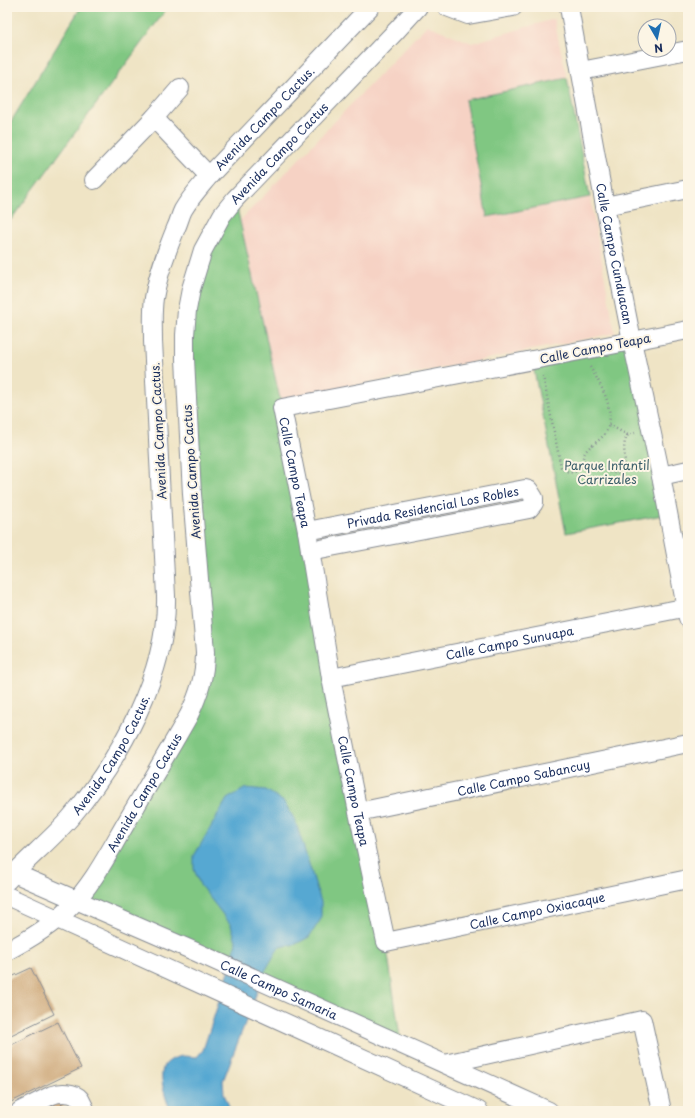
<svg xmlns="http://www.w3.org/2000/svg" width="695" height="1118" font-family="'Playpen Sans',sans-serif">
  <rect width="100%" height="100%" fill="#fcf5e5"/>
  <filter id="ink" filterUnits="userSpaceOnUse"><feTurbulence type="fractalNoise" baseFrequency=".025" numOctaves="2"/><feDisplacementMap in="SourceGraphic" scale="8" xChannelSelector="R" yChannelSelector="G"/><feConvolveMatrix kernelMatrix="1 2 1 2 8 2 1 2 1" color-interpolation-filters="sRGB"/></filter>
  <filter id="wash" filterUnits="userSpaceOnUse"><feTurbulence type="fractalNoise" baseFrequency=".012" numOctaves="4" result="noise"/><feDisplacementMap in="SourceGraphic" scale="16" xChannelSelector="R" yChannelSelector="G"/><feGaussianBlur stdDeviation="0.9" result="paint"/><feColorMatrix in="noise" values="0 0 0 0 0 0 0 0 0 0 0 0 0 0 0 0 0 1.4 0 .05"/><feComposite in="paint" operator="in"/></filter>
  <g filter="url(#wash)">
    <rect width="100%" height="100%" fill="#efe4c5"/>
    <polygon fill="#f6d2c4" points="554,19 567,78 465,100 487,216 590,197 615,333 275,402 233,228 427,25 472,43"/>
    <g fill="#80c782" stroke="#4e7b70">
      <polygon points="81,7 168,7 7,225 7,128"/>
      <polygon points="567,78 590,197 487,217 465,100"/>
      <polygon points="235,199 282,408 386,942 401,1044 77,900 198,695 191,289"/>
      <polygon points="632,341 668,514 566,533 532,360"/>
    </g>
    <path fill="#57a8d2" stroke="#396c98" d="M246,788L266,790L284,802L295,820L321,902V919L309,937L296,944L279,947L265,971L223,1081L224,1094L231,1111H171C166,1101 159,1079 163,1068C165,1063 173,1058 178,1057C184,1055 191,1057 197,1057L203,1050L233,959L236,941L231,925L200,885L194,869V856L227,799Z"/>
    <g id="blocks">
      <g fill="#c79e6c">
        <polygon points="31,968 54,1014 7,1037 7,979"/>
        <polygon points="58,1022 81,1068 7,1104 7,1047"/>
        <polygon points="60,1100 65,1111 38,1111"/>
      </g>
    </g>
  </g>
  <g filter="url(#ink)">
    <use href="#blocks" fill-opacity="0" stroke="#858a92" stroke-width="1"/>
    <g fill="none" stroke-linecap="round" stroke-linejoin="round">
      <g stroke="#858a92" stroke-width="20">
        <g id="minor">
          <polyline points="447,7 468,15 513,7"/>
          <path id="s1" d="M569,7L605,206L632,341L661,476L688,618"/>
          <polyline points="581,71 688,50"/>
          <polyline points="154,118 209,176"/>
          <polyline points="94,180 154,118 180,88"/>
          <polyline points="605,206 688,189"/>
          <path id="s2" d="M688,330L632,341L282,408L307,531L331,678L358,812L386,942L688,879"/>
          <polyline points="661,476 688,470"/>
          <path id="s3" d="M307,531L525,489L529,490L534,498V503L529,509L310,551"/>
          <path id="s4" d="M331,678L688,607"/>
          <path id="s5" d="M358,812L688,743"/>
          <path id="s6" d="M7,870L196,952L549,1111"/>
          <path id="s7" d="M7,881C27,859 51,840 71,817C120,759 168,672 166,596L153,341C153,327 152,312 154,298C158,273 167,250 176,228C179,222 180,216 183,210C190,198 200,187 209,176L370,7"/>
          <polyline points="7,896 479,1111"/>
          <path id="s8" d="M7,951C28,940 50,927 67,910C90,888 106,858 122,830C144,792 167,754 189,715C199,694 205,676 205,652L192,494L185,359V335L187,310L191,289L203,250L222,215L235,199L396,31L418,7"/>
          <polyline points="445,1064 642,1020 662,1111"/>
          <path d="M20,1111L52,1095C60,1092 74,1092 80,1099C82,1103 84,1107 86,1111"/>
        </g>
      </g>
      <g stroke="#858a92" stroke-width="2.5" stroke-dasharray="1 3" stroke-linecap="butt">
        <path d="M590,367C602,386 621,419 601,438C594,445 585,448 583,458C588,468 593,464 601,468C608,471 617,477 623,468C628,459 620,446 628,435L635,433"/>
        <path d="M543,376L561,467C570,476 580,473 585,461"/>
        <polyline points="609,425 628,435"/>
      </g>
      <use href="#minor" stroke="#fff" stroke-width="18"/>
    </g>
  </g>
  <g text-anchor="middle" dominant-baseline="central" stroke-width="4" stroke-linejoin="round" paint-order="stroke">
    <g font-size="12" fill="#1b2f5e" stroke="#fcf5e5">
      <text stroke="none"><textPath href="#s7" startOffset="850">Avenida Campo Cactus.</textPath></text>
      <text stroke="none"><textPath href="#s8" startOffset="898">Avenida Campo Cactus</textPath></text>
      <text stroke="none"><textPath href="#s1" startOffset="251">Calle Campo Cunduacan</textPath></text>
      <text transform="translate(595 348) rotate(-11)">Calle Campo Teapa</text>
      <text transform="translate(158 431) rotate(-93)">Avenida Campo Cactus.</text>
      <text transform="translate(191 472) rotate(-94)">Avenida Campo Cactus</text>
      <text stroke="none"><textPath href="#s2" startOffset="479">Calle Campo Teapa</textPath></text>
      <text stroke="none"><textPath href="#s3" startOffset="128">Privada Residencial Los Robles</textPath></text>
      <text stroke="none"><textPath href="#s4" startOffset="182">Calle Campo Sunuapa</textPath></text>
      <text stroke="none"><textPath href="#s7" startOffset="165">Avenida Campo Cactus.</textPath></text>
      <text stroke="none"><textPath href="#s5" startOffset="169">Calle Campo Sabancuy</textPath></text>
      <text stroke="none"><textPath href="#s2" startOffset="803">Calle Campo Teapa</textPath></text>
      <text stroke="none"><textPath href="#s8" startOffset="214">Avenida Campo Cactus</textPath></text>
      <text stroke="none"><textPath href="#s2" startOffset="1112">Calle Campo Oxiacaque</textPath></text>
      <text stroke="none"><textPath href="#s6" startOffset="297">Calle Campo Samaria</textPath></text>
    </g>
    <g font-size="12" fill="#395d69" stroke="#fcf5e5">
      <text x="607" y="465">Parque Infantil<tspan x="607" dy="14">Carrizales</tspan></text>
    </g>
  </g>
  <rect width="695" height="1118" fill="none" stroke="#fcf5e5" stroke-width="24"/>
  <g transform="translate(657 38) rotate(171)"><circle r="19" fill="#fcf5e5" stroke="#a2a6af"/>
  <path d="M0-3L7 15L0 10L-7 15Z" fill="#1f6fb2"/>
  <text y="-6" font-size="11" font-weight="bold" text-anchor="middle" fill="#1b2f5e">N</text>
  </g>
</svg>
